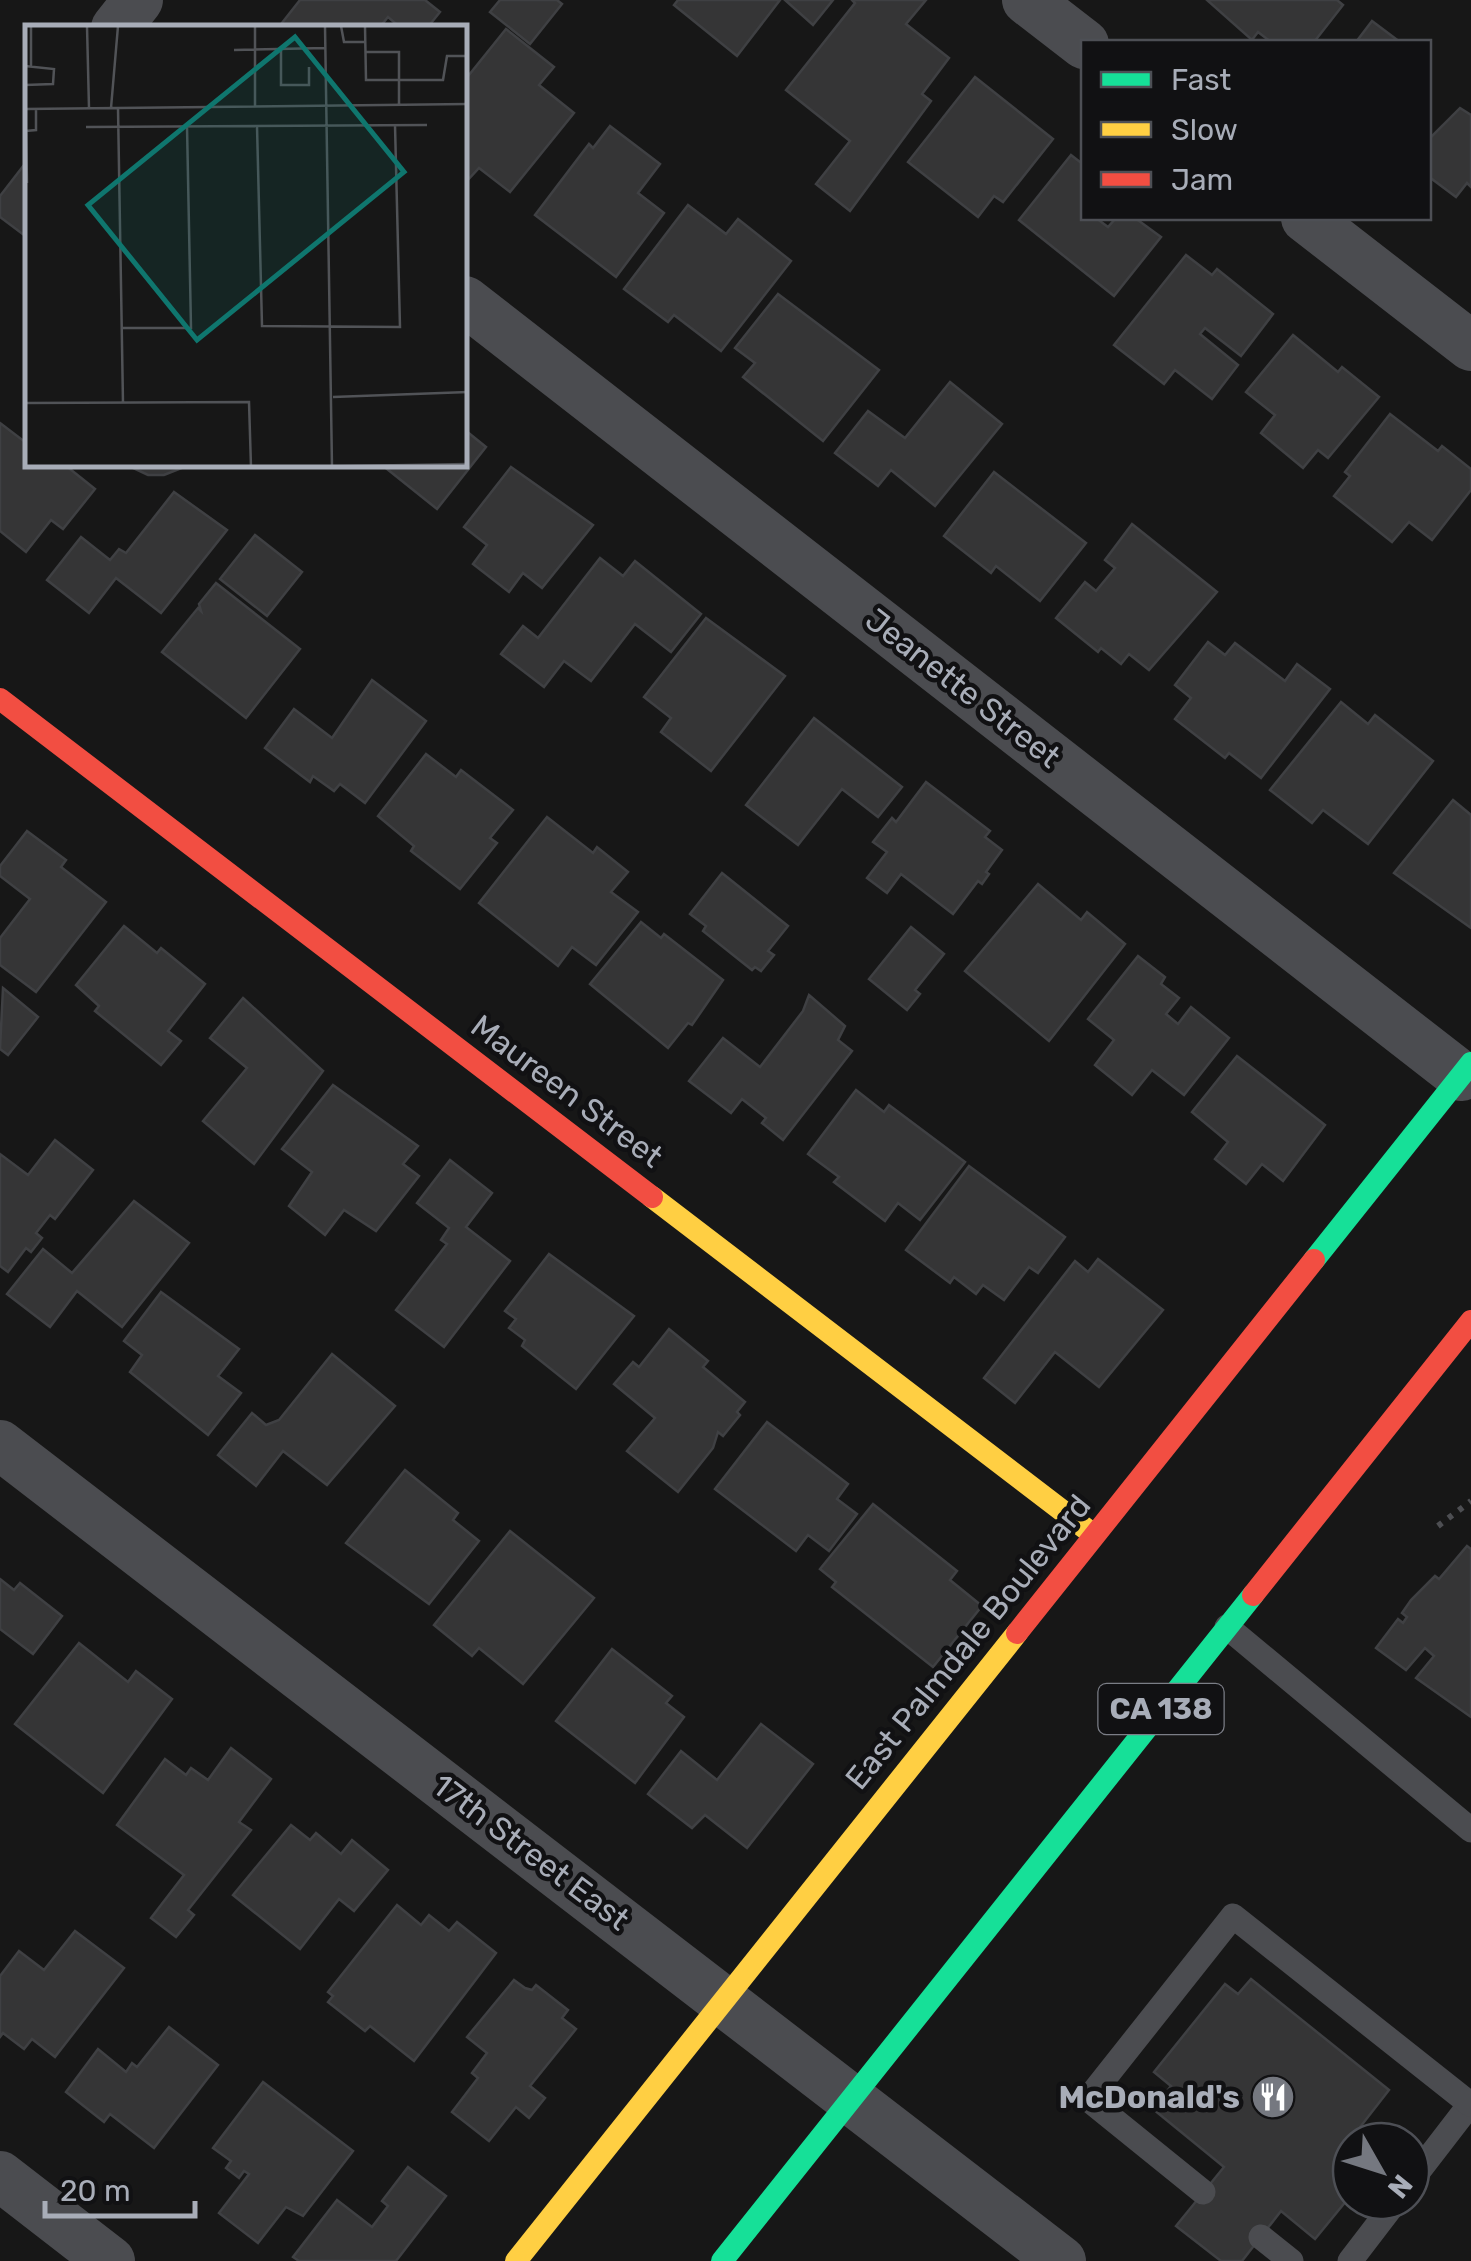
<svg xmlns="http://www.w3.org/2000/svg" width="1471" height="2261" font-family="Rubik,sans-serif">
  <rect width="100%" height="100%" fill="#171717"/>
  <g fill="#353536" stroke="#3f4043" stroke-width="2.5">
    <polygon points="300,0 425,0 440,12 427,28 401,28 388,17 379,28 278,28"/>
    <polygon points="500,0 557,0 562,4 530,44 490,12"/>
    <polygon points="678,0 780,0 737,56 674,5"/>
    <polygon points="785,0 833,0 813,25"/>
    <polygon points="852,0 926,0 906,24 949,58 922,94 931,101 850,211 816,184 850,141 786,90 855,3"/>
    <polygon points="1207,0 1337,0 1343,5 1314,42 1271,42 1258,32 1252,40"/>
    <polygon points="1372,21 1400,42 1356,42"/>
    <polygon points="506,29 554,67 539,85 574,113 510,192 479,168 465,183 465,80"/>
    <polygon points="975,77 1053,139 1003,202 994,196 978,217 908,162"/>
    <polygon points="1460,108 1471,115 1471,187 1467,183 1456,197 1428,176 1428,140"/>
    <polygon points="610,126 660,164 638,193 664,213 616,277 535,215 589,144 593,148"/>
    <polygon points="1071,155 1084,165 1084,218 1096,218 1108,227 1116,218 1135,218 1161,237 1114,296 1019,220"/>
    <polygon points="24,165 28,168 28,238 0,217 0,196"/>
    <polygon points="688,205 726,234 738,219 791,261 721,351 674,315 668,322 624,289"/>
    <polygon points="1186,255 1212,275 1217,269 1273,314 1241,356 1205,328 1200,334 1238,365 1212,399 1175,370 1164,384 1114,345"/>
    <polygon points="778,294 879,370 823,441 743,377 755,363 735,348"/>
    <polygon points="1293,335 1338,372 1342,367 1379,397 1328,458 1318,450 1303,468 1261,433 1275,415 1246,392"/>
    <polygon points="950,382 1002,424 935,506 891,470 878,486 835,453 868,411 905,438"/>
    <polygon points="1390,414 1438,451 1442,446 1471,469 1471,490 1432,540 1409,522 1392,542 1334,496 1350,476 1345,472"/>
    <polygon points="0,423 25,442 28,438 28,465 65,465 95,489 63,529 51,520 26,552 0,531"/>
    <polygon points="465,430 486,447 437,509 382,465 465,465"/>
    <polygon points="127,465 189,465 164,475 148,475"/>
    <polygon points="511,467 593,525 542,588 523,573 509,592 473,564 487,545 464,527"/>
    <polygon points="994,472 1086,543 1040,601 996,566 991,573 944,536"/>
    <polygon points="174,492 227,530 161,613 116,578 89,613 47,580 81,537 110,560 119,549 126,553"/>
    <polygon points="1132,524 1217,592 1149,670 1129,654 1121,664 1101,648 1098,652 1056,618 1085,582 1096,591 1115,568 1105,560"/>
    <polygon points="255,535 302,572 267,616 220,579"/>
    <polygon points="600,558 623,576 635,561 701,614 671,652 635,624 591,681 564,661 544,687 501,654 523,626 538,638"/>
    <polygon points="216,583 300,649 246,718 162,652 198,608 201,611 199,604"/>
    <polygon points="706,618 785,676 711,771 661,732 671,718 644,697"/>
    <polygon points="1208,642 1225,655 1235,643 1285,681 1297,664 1330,689 1261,778 1229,753 1225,758 1175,719 1191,698 1175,685"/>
    <polygon points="372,680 426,721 365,803 340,784 334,791 313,776 310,782 265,748 294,709 332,738"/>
    <polygon points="1341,702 1368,724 1375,715 1433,761 1368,844 1323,810 1312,823 1270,790"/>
    <polygon points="814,718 902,787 878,817 842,789 798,845 746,805"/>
    <polygon points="426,754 456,777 461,770 513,810 490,838 497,843 460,889 411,851 414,846 378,816"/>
    <polygon points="926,782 990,831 985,837 1002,850 986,872 989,874 982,884 978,881 953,914 901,874 887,893 867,878 887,852 873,842 892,818 896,822"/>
    <polygon points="1453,800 1471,815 1471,928 1394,873"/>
    <polygon points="547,817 593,853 597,847 628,872 611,892 638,912 596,965 572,947 558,966 479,903"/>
    <polygon points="27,831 66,860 61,867 106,902 36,992 0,965 0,938 30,899 0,876 0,866"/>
    <polygon points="722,873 788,926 768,951 774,955 761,971 755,967 752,970 703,931 706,926 690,914"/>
    <polygon points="1038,884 1081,920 1087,912 1125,944 1049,1041 965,971"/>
    <polygon points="641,922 661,938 664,934 723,980 692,1025 688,1023 668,1048 590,984"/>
    <polygon points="124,926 157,953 161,948 205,984 168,1031 181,1041 161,1065 95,1011 99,1006 76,985"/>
    <polygon points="911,927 944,954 915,990 920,994 907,1010 869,979"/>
    <polygon points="1138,956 1165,977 1161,984 1179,998 1166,1014 1178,1024 1191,1007 1229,1038 1184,1095 1152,1070 1132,1095 1095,1065 1114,1040 1088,1019"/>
    <polygon points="3,988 38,1017 8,1055 0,1049"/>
    <polygon points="809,995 845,1026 838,1040 852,1051 783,1140 762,1123 766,1118 742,1099 731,1113 689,1081 723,1038 760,1067 803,1011"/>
    <polygon points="243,998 323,1071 254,1164 203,1121 247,1068 210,1038"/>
    <polygon points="1237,1056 1325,1125 1283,1181 1262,1164 1246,1184 1215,1159 1228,1142 1192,1112"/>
    <polygon points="333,1085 418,1146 403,1164 419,1176 376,1231 344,1210 325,1235 289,1206 312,1172 282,1149"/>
    <polygon points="856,1090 884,1112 889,1105 965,1162 920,1220 898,1203 885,1221 834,1182 839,1177 808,1154"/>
    <polygon points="55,1140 93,1170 55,1219 50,1215 36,1233 42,1238 31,1252 26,1248 8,1272 0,1266 0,1154 28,1175"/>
    <polygon points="450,1160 492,1193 466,1227 510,1261 444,1347 396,1310 447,1244 441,1240 449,1228 417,1203"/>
    <polygon points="969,1166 1065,1237 1038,1273 1029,1267 1004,1300 983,1285 976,1294 954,1277 950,1283 906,1250"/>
    <polygon points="134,1201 189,1243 122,1327 77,1291 50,1327 7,1294 43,1249 72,1273"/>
    <polygon points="549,1254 634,1316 576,1389 522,1346 525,1340 509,1328 516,1319 505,1311"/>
    <polygon points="1098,1259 1163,1310 1099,1387 1055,1352 1015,1403 984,1378 1075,1261 1088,1272"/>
    <polygon points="161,1292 239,1349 218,1376 241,1393 208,1435 130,1372 142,1355 124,1341"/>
    <polygon points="669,1329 708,1361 703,1367 745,1402 737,1412 740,1415 723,1436 718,1432 713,1448 678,1492 627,1451 655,1418 614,1384 633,1362 639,1367"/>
    <polygon points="332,1354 395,1406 327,1485 283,1451 256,1486 218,1455 252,1413 266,1425 279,1420"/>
    <polygon points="767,1422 848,1484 837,1499 857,1514 829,1551 808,1535 796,1551 715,1489"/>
    <polygon points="405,1470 458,1513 453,1520 479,1541 429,1604 346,1543"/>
    <polygon points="873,1504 957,1571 950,1580 982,1606 933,1667 832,1587 836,1582 820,1569"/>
    <polygon points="510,1531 594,1598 523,1684 479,1648 472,1656 434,1625"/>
    <polygon points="1467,1546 1471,1549 1471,1717 1416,1678 1434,1656 1425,1648 1406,1670 1376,1648 1398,1619 1403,1623 1407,1617 1402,1613 1411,1600 1435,1576 1439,1579"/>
    <polygon points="0,1579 14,1590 20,1583 62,1616 33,1654 0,1629"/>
    <polygon points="79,1643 128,1682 136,1671 172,1699 103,1793 15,1724"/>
    <polygon points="612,1649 672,1696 666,1703 684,1717 635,1783 556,1721"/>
    <polygon points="761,1724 813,1764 747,1848 705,1815 692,1828 648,1794 681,1751 717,1780"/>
    <polygon points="231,1748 271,1779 239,1822 251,1830 188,1910 194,1915 176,1937 151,1918 184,1875 117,1825 165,1759 186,1775 191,1768 208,1780"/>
    <polygon points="291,1825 310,1840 316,1833 341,1854 352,1840 388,1870 354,1911 339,1899 300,1949 233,1895"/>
    <polygon points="397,1905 421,1925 429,1915 449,1931 457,1922 496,1953 414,2061 370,2026 365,2031 328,2002 333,1996 328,1992"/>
    <polygon points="75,1931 124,1968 55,2057 32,2039 24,2049 3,2033 0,2037 0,1976 19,1951 44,1970"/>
    <polygon points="1251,1979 1389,2090 1357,2131 1369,2141 1351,2141 1351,2195 1315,2239 1281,2211 1242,2261 1221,2261 1176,2226 1224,2167 1153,2109 1171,2086 1154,2072 1225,1984 1238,1994"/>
    <polygon points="514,1980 525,1988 532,1990 536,1985 568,2010 562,2018 576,2029 530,2086 545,2098 529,2118 516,2107 489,2141 452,2112 478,2078 472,2073 487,2053 467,2037"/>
    <polygon points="169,2027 218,2065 154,2148 110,2114 104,2122 66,2092 98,2049 126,2072 132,2063 137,2067"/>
    <polygon points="263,2082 353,2151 303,2216 286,2207 258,2243 219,2213 249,2174 244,2171 239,2178 226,2168 231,2161 213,2148"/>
    <polygon points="408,2167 446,2196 396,2261 299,2261 293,2257 337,2200 372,2227 388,2206 382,2201"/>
  </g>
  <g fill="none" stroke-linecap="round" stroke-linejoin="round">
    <polyline stroke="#4d4e52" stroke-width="6" stroke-dasharray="5 8" stroke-linecap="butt" points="1438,1526 1471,1501"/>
    <g stroke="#4b4c50" stroke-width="25">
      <polyline points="1227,1627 1471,1830"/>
      <polyline points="1411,2181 1471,2103"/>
      <polyline points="1203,2192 1088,2099 1233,1916 1470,2104"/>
      <polyline points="1261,2237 1291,2261"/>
      <polyline points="1350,2261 1396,2201"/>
    </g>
    <g stroke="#4b4c50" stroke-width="50">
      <polyline points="1027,0 1084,44"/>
      <polyline points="116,28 138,0"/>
      <polyline points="1306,218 1471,346"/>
      <polyline points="465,301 1461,1076"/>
      <polyline points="0,1445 1061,2261"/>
      <polyline points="0,2176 110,2261"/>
    </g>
    <g stroke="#16e098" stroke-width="22">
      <polyline points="1314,1260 1471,1063"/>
      <polyline points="722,2261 1253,1595"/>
    </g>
    <g stroke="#ffcf43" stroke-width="22">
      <polyline points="652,1197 1094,1535"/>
      <polyline points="516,2261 1017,1633"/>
    </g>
    <g stroke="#f24e42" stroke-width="22">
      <polyline points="0,699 652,1197"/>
      <polyline points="1253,1595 1471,1321"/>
      <polyline points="1017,1633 1314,1260"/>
    </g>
  </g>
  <defs>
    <g id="restaurant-disc" transform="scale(2.25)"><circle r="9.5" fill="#757880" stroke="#111113"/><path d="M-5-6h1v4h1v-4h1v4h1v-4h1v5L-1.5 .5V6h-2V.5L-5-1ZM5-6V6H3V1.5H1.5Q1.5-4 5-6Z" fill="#fff"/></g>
  </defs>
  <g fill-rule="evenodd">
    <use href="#restaurant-disc" x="1273" y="2097"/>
  </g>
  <g text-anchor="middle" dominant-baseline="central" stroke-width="9" stroke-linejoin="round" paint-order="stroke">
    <rect fill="#111113" stroke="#7b7e86" stroke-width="2.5" x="1098.5" y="1684" width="125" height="50" rx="8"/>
    <g font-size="30" font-weight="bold" fill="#a8adb8">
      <text x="1161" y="1709">CA 138</text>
    </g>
    <g font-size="32" fill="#a8adb8" stroke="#111113">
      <text transform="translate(963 688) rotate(38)">Jeanette Street</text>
      <text transform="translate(567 1091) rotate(37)">Maureen Street</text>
      <text transform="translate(968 1642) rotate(-51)">East Palmdale Boulevard</text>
      <text transform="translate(531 1852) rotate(37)">17th Street East</text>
    </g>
    <g font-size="32" font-weight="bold" fill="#a8adb8" stroke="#111113" text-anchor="end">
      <text x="1240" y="2097">McDonald's</text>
    </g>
  </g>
  <g transform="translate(25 25)">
    <rect width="442" height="442" fill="#171717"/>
    <path fill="none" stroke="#515357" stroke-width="2.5" d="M6,1V41M62,1L64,83M230,1V82M300,1L307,442M316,1L319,17H340M340,1L341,55H374V80M256,24V60H284V42M209,25L300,23M340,27H374V55H418L422,31H443M0,41L29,44L28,59L0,60M86,83L93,1M93,83L98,378M0,84L443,79M232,101L237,301L375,302L370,100M61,102L402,100M0,106L11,105V84M1,106L2,158M97,303H166L162,101M308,372L443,367M0,378L224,377L226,442M262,442L443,439"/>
    <path fill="#0f766e" fill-opacity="0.15" stroke="#0f766e" stroke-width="5" d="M270,12L379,147L172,315L63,180Z"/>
    <rect width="442" height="442" fill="none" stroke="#a8adb8" stroke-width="5"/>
  </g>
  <rect x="1081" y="40" width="350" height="180" fill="#111113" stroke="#4d4f55" stroke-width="2.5"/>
  <rect x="1101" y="72" width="50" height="15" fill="#16e098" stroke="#4d4f55" stroke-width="2.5"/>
  <text x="1171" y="90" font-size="30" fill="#a8adb8">Fast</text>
  <rect x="1101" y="122" width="50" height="15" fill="#ffcf43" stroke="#4d4f55" stroke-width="2.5"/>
  <text x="1171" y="140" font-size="30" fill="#a8adb8">Slow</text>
  <rect x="1101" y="172" width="50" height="15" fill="#f24e42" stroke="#4d4f55" stroke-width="2.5"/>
  <text x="1171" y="190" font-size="30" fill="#a8adb8">Jam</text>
  <g transform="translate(1381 2171) rotate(129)"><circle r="48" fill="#111113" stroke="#4d4f55" stroke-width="2.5"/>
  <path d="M0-8L18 38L0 25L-18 38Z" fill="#757880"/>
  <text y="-15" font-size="28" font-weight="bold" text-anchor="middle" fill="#a8adb8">N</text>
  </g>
  <path d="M45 2201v15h150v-15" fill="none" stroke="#a8adb8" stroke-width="5"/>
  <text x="60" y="2201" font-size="30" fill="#a8adb8" stroke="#111113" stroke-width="8" paint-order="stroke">20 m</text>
</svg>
